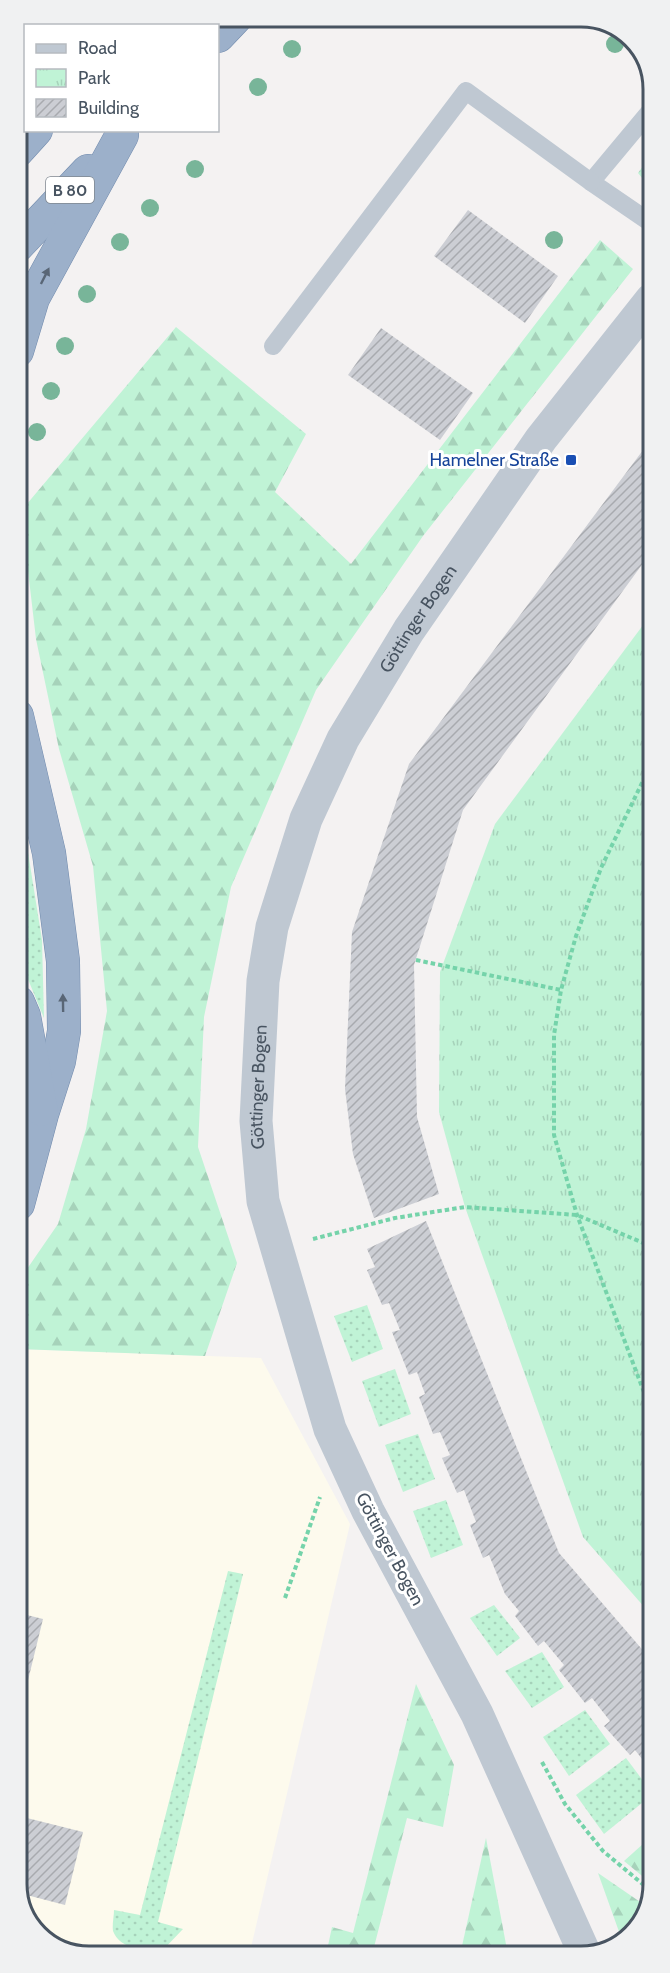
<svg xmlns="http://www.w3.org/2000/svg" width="670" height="1973" font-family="Cabin,sans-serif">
  <defs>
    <pattern id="grass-dots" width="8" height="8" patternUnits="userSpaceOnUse" patternTransform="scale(1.5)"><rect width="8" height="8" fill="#c0f3d6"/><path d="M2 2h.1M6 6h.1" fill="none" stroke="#a6d2ba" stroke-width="1.8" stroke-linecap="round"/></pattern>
    <pattern id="forest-firs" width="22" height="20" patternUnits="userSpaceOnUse" patternTransform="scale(1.5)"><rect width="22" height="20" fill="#c0f3d6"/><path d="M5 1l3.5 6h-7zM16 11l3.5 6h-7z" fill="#a6d2ba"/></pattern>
    <pattern id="park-tufts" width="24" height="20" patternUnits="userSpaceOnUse" patternTransform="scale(1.5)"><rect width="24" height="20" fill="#c0f3d6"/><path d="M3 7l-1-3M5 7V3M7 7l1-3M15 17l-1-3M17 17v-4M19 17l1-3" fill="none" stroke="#a6d2ba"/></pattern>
    <pattern id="building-hatch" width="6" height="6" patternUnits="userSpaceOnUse" patternTransform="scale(1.5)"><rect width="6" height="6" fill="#ccced4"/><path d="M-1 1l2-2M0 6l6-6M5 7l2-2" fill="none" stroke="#a8aaaf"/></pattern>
  </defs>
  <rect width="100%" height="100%" fill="#f4f2f2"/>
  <polygon fill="#fdfaed" points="18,1349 261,1358 350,1524 249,1956 84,1956 41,1939 19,1903"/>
  <g fill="url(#grass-dots)">
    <polygon points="651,155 651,189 638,173"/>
    <polygon points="18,804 27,846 42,940 44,1018 18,955"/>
    <polygon points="367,1305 383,1349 352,1362 334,1316"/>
    <polygon points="395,1369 411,1414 379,1427 362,1381"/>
    <polygon points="418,1434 435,1479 403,1492 385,1445"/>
    <polygon points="446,1500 463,1545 431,1558 413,1511"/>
    <path d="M228,1571L243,1574L158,1922L183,1929L162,1951C145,1950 120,1950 113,1931C112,1925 114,1916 114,1910L140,1915Z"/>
    <polygon points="494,1605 520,1638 497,1656 470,1618"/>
    <polygon points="542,1652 564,1687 532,1708 505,1671"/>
    <polygon points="585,1710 610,1744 569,1776 543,1737"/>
    <polygon points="626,1758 653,1794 604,1834 576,1795"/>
  </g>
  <g fill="url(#forest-firs)">
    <polygon points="600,240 633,269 423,536 316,690 231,887 204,1017 198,1147 237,1263 205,1356 18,1349 18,1282 58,1224 86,1129 107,1011 93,866 59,749 36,639 21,511 176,327 306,434 275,492 351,564"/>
    <polygon points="416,1684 454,1765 443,1827 407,1818 372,1955 326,1955 332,1927 353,1933"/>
    <polygon points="653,1835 653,1885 624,1861"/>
    <polygon points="486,1838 508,1955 460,1955"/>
    <polygon points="598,1873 646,1906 638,1929 622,1940"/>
  </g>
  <polygon fill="url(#park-tufts)" points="652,613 653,1617 583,1537 465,1207 439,1112 440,972 495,824"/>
  <g fill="url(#building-hatch)">
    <polygon points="468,210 558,276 525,323 434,256"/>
    <polygon points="381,328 473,393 440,440 348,375"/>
    <polygon points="652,438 652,551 463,810 414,965 417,1117 439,1194 374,1218 353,1154 345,1089 352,932 409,764"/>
    <polygon points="426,1221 559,1553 653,1662 653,1773 635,1750 630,1755 604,1726 610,1721 592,1698 585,1703 559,1670 564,1665 544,1641 538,1646 515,1616 519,1611 505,1594 489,1555 483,1558 470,1525 476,1522 464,1490 457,1493 442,1458 450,1455 440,1432 433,1434 419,1397 425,1394 417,1372 409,1375 392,1332 400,1330 389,1303 382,1305 367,1270 375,1267 367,1249"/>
    <polygon points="19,1613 43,1619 19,1717"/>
    <polygon points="19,1816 83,1832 65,1905 19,1893"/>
  </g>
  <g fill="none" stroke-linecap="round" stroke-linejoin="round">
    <g stroke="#738cae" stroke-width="34">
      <g id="trunk">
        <polyline points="113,26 126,17"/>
        <polyline points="218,36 236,17"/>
        <polyline points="17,87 26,82"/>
        <polyline points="17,151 36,130"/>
        <polyline points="17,246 88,171"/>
        <polyline points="17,351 33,298 122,135"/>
        <polyline points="17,716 49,853 63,961 64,1031 59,1061 42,1114 18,1204"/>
        <polyline points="18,1002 24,1016 41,1109"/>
      </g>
    </g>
    <g stroke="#75d3aa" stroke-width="4" stroke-dasharray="4.5 3" stroke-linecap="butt">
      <polyline points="652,762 601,868 576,936 561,990 554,1035 554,1135 577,1215 653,1416"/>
      <polyline points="416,960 561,990"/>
      <polyline points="313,1239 395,1218 465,1207 577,1215 653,1247"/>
      <polyline points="285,1598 320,1497"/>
      <polyline points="542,1762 565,1804 603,1851 651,1891"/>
    </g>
    <g stroke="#bfc8d2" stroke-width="18">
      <polyline points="651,110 591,182 651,223"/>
      <polyline points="273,346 466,91 591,182"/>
    </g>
    <path stroke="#bfc8d2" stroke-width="33" id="s1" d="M585,1954L477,1714L368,1511L330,1429L263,1201L256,1121L263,981L272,927L306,819L343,739L409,630L541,439L651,300"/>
    <use href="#trunk" stroke="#9cb0ca" stroke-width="33"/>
  </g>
  <g fill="#78b599">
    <circle cx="615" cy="44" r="9"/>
    <circle cx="292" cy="49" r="9"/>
    <circle cx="258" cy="87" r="9"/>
    <circle cx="195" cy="169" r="9"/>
    <circle cx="150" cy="208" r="9"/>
    <circle cx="554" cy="240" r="9"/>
    <circle cx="120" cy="242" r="9"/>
    <circle cx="87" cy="294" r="9"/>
    <circle cx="65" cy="346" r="9"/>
    <circle cx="51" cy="391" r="9"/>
    <circle cx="37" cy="432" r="9"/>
  </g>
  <defs><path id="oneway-solid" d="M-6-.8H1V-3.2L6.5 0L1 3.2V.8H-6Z" transform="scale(1.5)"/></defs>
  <g fill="#596676">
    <use href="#oneway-solid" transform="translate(45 276) rotate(-63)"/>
    <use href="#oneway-solid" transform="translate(63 1003) rotate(-91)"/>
  </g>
  <rect fill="#1a4fb4" stroke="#fff" stroke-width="2" x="565" y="454" width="12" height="12" rx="3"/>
  <g text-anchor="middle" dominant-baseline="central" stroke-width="6" stroke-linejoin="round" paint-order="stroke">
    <rect fill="#fff" stroke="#7f8790" stroke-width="1.5" x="46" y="177" width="48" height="26" rx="4.5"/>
    <g font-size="16" font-weight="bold" fill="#485461">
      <text x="70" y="190">B 80</text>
    </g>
    <g font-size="18" fill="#164399" stroke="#fff" text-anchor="end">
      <text x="559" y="460">Hamelner Straße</text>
    </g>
    <g font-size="18" fill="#485461" stroke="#fff">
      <text stroke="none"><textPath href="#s1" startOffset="1440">Göttinger Bogen</textPath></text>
      <text stroke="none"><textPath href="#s1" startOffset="936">Göttinger Bogen</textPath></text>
      <text transform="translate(390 1549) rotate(62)">Göttinger Bogen</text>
    </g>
  </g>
  <path d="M0 0H670V1973H0ZM89 27H581A62 62 0 0 1 643 89V1884A62 62 0 0 1 581 1946H89A62 62 0 0 1 27 1884V89A62 62 0 0 1 89 27Z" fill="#f0f1f2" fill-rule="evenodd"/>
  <path fill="none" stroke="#485461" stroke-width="3" d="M89 27H581A62 62 0 0 1 643 89V1884A62 62 0 0 1 581 1946H89A62 62 0 0 1 27 1884V89A62 62 0 0 1 89 27Z"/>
  <rect x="24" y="24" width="195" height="108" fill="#ffffff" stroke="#b6bbc0" stroke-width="1.5"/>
  <rect x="36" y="44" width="30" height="9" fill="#bfc8d2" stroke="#b6bbc0" stroke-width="1.5"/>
  <text x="78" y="54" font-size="18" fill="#485461">Road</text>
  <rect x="36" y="69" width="30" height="18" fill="url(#park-tufts)" stroke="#b6bbc0" stroke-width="1.5"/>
  <text x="78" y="84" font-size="18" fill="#485461">Park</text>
  <rect x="36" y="99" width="30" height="18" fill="url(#building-hatch)" stroke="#b6bbc0" stroke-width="1.5"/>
  <text x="78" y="114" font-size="18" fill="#485461">Building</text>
</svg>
